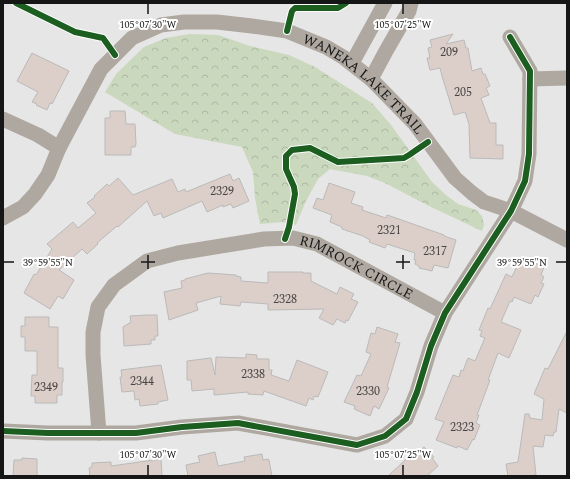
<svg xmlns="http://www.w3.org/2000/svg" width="570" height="479" font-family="Spectral,serif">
  <defs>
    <pattern id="park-crowns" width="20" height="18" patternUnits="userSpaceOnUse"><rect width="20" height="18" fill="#cad8bd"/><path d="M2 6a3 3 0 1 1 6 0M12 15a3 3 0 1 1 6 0" fill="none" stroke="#adb9a2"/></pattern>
  </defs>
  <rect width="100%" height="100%" fill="#e6e6e6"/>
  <polygon fill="url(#park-crowns)" points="190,34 218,35 250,46 289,55 315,67 372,103 391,125 432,182 446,195 458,204 476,210 482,216 484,225 482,231 427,205 385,183 367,176 330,169 318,179 306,201 296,225 282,222 260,224 255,198 253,172 242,147 175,134 105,92 116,74 144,47 166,38"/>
  <g fill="#dccfc9" stroke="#bababa">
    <polygon points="453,34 446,44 464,40 466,48 468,48 472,71 481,68 483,74 485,74 490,86 486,88 489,95 481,98 490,123 496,123 496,145 503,145 503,159 470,158 469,124 465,112 454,115 442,76 440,68 430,70 427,58 430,58 428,48 432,47 430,40"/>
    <polygon points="32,53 69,71 52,104 50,103 47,110 36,105 37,104 32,102 38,92 17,81"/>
    <polygon points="110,111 125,111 126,124 135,124 136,144 135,147 131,147 131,155 105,155 105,118 110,118"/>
    <polygon points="230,174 233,181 239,178 249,201 233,208 231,204 223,207 223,205 207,212 202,201 163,218 161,213 154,216 147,201 118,227 117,226 97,243 98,244 87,254 82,249 59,270 74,280 63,299 58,296 50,309 24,293 34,274 36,275 52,249 47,244 73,222 78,228 96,213 87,203 95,197 94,196 107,184 109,186 118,178 133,195 172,179 178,192 185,189 186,192"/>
    <polygon points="329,183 355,192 351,203 363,207 362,210 386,218 387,215 393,217 444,235 444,236 456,240 448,268 434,265 432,271 419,268 419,266 415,264 416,260 414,260 415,253 387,244 385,248 369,242 370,240 363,236 342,229 342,227 330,222 332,215 313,208 317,198 323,200"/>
    <polygon points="523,258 544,267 541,275 544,277 541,283 544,284 538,297 535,295 531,304 514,297 512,302 510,301 501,322 521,330 509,358 498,353 488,380 490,380 477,415 479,415 476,423 480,425 474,440 473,439 467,450 458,446 457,448 436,440 444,422 435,419 453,375 459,377 461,370 463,371 468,358 475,361 485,338 480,336 482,331 479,330 488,308 490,309 506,274 512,277 518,264 520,265"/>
    <polygon points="268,272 303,272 303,273 311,273 311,281 337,294 340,287 354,294 351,299 358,302 348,321 346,320 345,323 337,319 333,325 319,318 324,309 268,310 268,304 241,302 240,306 220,304 221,296 196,303 198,310 169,320 164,292 182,288 181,281 185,280 185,279 208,273 236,275 236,276 241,277 241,281 268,283"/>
    <polygon points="147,315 157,315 158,336 155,336 155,340 151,340 151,344 124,346 123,327 131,322 130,316"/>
    <polygon points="25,317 49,317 49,327 58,327 58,368 63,368 63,382 62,382 62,395 57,395 57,403 35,403 35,396 31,396 32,375 37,375 37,351 25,351 25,337 21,337 21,326 25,326"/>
    <polygon points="377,327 398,334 395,342 400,343 387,387 389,388 379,409 374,406 370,416 354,409 355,406 344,402 357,375 361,376 371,354 366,352 371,333 375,334"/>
    <polygon points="567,331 567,413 559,409 556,432 554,432 553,436 545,435 543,447 533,446 536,475 533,475 533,476 508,476 506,464 518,462 525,414 529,414 530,418 542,420 544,399 534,394 545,368 548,369"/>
    <polygon points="246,354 257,355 257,359 269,359 269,370 272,370 271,375 289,381 297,360 328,372 318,397 314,396 313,400 309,398 306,406 264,391 263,395 248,394 248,392 214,395 214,389 192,391 191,380 187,380 187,361 211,358 215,375 216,357 246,358"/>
    <polygon points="161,365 168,400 158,402 158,404 140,406 139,399 135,400 134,391 122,392 120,377 122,377 121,370"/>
    <polygon points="424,447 434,457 432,458 438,466 427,476 388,476 417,449 418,452"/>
    <polygon points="215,452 218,466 245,461 244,457 262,454 263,460 268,459 269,460 272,476 188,476 186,465 200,462 198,456"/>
    <polygon points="22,458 37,459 37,476 13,476 14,460 22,460"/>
    <polygon points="161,459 162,476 90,476 89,468 92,467 92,463 111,462 111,466"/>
  </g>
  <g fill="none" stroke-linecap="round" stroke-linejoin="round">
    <g stroke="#afa8a0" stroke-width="15">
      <polyline points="352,63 385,3"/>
      <polyline points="371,79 386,51 409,11 411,3"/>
      <polyline points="530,79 567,78"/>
      <polyline points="3,119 38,135 59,148"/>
      <path id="s1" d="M3,218L23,207L35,194L48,175L59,148L101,69L132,38L161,25L184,22H217L252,26L287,31L326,47L343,57L371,79L415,124L455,178L472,193L484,202L511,211L567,240"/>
      <polyline points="3,431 48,433 136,433 182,427 238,423 357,445 385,436 406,419 417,392 431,346 445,313 511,211 525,181 529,154 530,71 510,37"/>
      <path id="s2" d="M99,433L93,355V332L98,307L114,285L147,261L178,253L264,239L293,238L317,244L445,313"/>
    </g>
    <g stroke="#fff" stroke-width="8">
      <g id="cycleway">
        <polyline points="16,3 75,32 103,38 115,55"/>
        <polyline points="287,31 292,11 295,8 338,8 346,3"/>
        <polyline points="285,239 289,227 295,194 294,187 286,169 286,156 292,150 310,148 338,162 404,158 409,155 428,142"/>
        <polyline points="3,431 48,433 136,433 182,427 238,423 357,445 385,436 406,419 417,392 431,346 445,313 511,211 525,181 529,154 530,71 510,37"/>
      </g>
    </g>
    <use href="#cycleway" stroke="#1b5e20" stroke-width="6"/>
  </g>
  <path fill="none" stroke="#161616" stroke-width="1.5" d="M148,4V14M403,4V14M148,255V269M403,255V269M4,262H14M141,262H155M396,262H410M556,262H566M148,465V475M403,465V475"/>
  <g text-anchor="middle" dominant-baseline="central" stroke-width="4" stroke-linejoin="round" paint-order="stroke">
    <g font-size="12" fill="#484443">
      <text x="449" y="52">209</text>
      <text x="463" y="92">205</text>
      <text x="222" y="191">2329</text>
      <text x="389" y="230">2321</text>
      <text x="435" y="251">2317</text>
      <text x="285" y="299">2328</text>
      <text x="253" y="374">2338</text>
      <text x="142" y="381">2344</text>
      <text x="46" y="387">2349</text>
      <text x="368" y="391">2330</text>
      <text x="462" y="427">2323</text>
    </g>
    <g font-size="14" fill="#161616" stroke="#fff">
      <text stroke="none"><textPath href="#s1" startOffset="479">WANEKA LAKE TRAIL</textPath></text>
      <text stroke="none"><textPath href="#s2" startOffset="413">RIMROCK CIRCLE</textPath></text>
    </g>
  </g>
  <g font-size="10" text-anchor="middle" fill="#161616" stroke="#fff" stroke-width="4" stroke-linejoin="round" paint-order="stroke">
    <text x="148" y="28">105°07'30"W</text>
    <text x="403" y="28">105°07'25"W</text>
    <text x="48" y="266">39°59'55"N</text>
    <text x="522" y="266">39°59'55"N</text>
    <text x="148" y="458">105°07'30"W</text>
    <text x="403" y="458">105°07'25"W</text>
  </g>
  <rect width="570" height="479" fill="none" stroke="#161616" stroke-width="8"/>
</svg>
